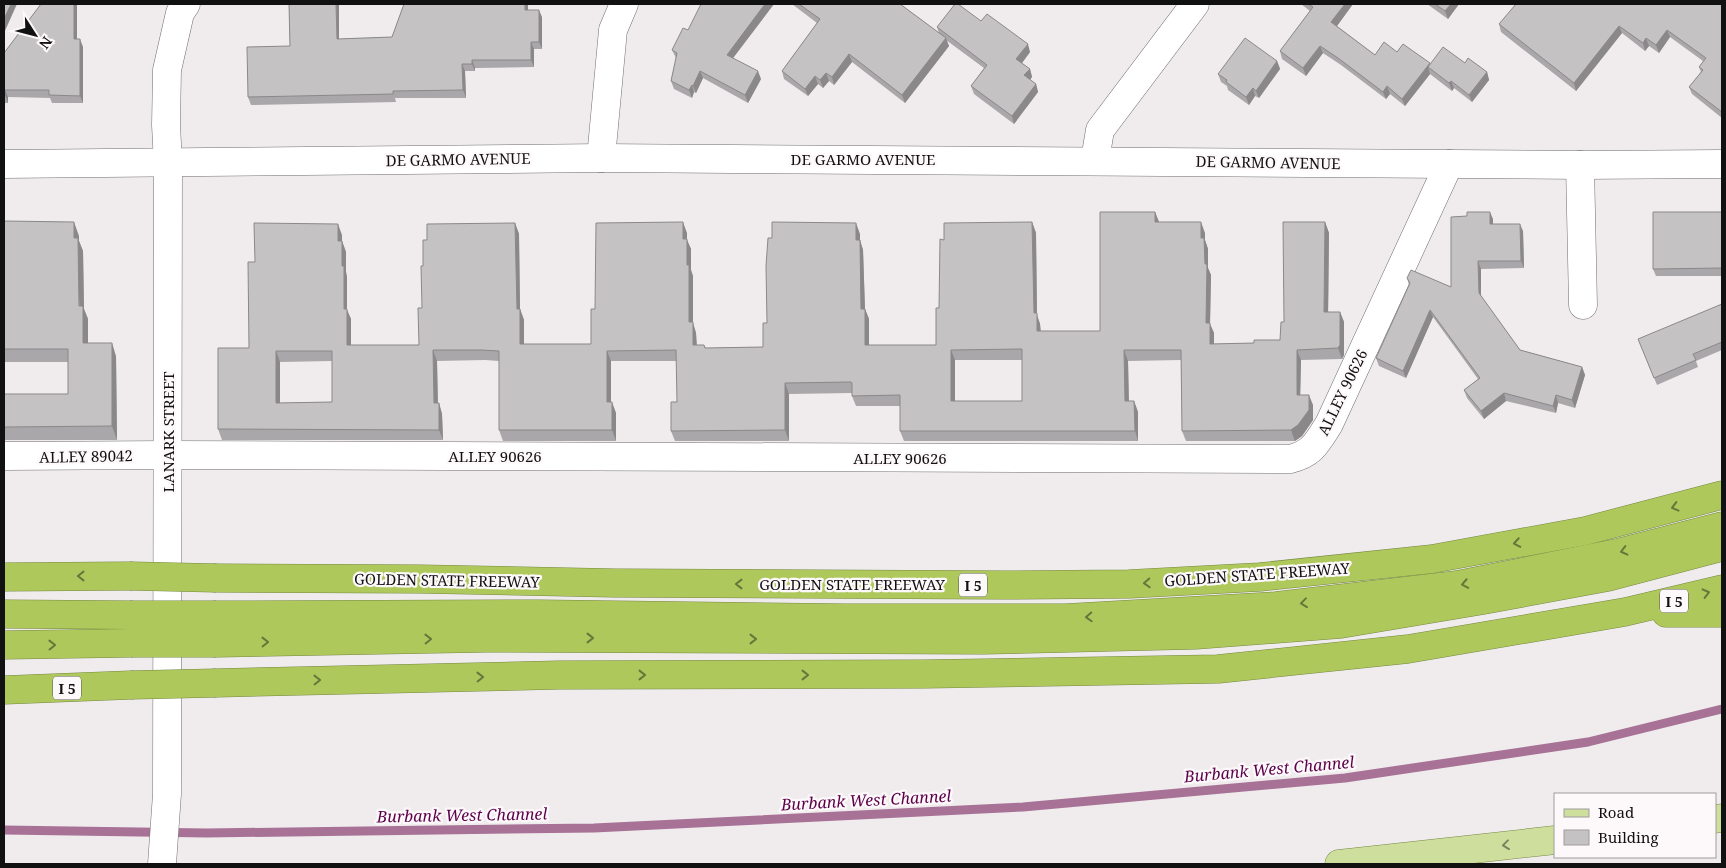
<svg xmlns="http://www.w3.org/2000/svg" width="1726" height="868" font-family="'Noto Serif',serif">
  <rect width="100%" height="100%" fill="#f0ecee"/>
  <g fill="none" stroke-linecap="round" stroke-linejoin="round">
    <polyline stroke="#a77296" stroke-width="9" points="4,830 207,833 594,828 1023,807 1345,778 1588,742 1722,709"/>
    <g stroke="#716e70" stroke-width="29">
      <g id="minor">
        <polyline points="601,158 613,30 624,4"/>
        <polyline points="1095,160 1100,130 1195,4"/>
        <polyline points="4,164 601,158 1580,165 1722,164"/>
        <polyline points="1580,165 1583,305"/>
        <path d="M4,456L168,455L1290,459C1312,454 1317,443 1329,424L1449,164"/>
        <polyline points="162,864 167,794 168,163 166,125 167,70 180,13 186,4"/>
      </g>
    </g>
    <g stroke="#778842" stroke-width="29">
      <g id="major">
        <polyline points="1715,819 1722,818"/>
        <polyline points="1339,864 1555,840"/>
      </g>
    </g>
    <g stroke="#778842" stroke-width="29">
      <g id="highway">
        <polyline points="4,577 130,576"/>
        <polyline points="216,578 419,579 614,583 1003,585 1129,584 1260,577 1432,559 1585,531 1722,495"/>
        <polyline points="1666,613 1722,613"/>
        <polyline points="4,614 130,615"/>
        <polyline points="216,615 538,614 844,618 1066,618 1276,606 1457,585 1617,553 1722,526"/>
        <polyline points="216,643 486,638 983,640 1195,635 1341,624 1484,600 1608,577 1722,547"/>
        <polyline points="4,645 131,643"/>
        <polyline points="216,683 559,675 924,674 1218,669 1408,649 1625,612 1722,589"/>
        <polyline points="4,690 131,685"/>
      </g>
    </g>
    <use href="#minor" stroke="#fff" stroke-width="28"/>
    <use href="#major" stroke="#cede9d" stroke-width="28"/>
    <use href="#highway" stroke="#aec85c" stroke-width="28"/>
    <g stroke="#778842" stroke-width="29" stroke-linecap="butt">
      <g id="highway-bridge">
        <polyline points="130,576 216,578"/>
        <polyline points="130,615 216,615"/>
        <polyline points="131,643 216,643"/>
        <polyline points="131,685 216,683"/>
      </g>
    </g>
    <use href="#highway-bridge" stroke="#aec85c" stroke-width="28"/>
  </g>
  <g fill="#a9a7a9" fill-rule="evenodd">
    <polygon points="41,4 77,4 77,39 83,47 83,103 52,103 50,98 8,97 8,103 4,103 4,53"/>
    <polygon points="289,4 338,4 339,39 392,37 404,4 528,4 528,10 542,17 542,49 534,49 534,67 475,68 475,71 465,71 466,98 395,98 396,102 251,105 248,97 290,46"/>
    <polygon points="774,4 733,58 761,79 748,103 703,78 696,93 694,92 692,98 674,89 671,81 676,58 672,50 688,30"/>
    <polygon points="792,4 900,4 939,33 937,27 981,21 1030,52 1022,63 1030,69 1032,77 1030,80 1036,84 1038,92 1014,124 974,94 971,86 984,68 946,40 949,46 905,103 852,62 834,85 829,81 823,88 818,84 808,96 784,79 782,71 817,23"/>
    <polygon points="1301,4 1353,4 1337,26 1375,55 1397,52 1430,64 1465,63 1487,72 1489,80 1472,102 1454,88 1452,91 1430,74 1405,106 1390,94 1386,99 1341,65 1323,53 1306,76 1282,59 1280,51 1310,11"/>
    <polygon points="1427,4 1459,4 1448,19"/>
    <polygon points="1722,4 1722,118 1692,94 1689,87 1701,72 1699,67 1703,61 1670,37 1659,53 1649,46 1645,51 1622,33 1576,91 1501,32 1499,24"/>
    <polygon points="1277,61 1280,69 1259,98 1255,96 1249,105 1228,90 1227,86 1221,82 1218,74"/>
    <path d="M1155,212L1159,222L1205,233V240L1208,249V268L1211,275L1210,324L1214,333V344L1254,343L1280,340L1284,322L1325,222L1329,233L1328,312H1340L1344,322V355L1342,359L1301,360L1300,395L1313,405V420L1302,436L1295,441H1186L1182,431L1181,360L1128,361L1129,401H1134L1138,412V441H904L900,431V406H856L852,396V393L789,394V441H675L671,431L677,402V361H611V402L616,413V441H503L499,430V361L485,360L437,361L438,403H439L442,414L443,440H222L218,429L249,348L255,262L342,235V241L346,252V272L347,277V310L351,319V345H419L422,308L423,266L427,240L515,223L519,234L520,309L524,320V344H591L595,309L687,233V240L691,249V270L693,276V323L696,333L697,345H704L706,348L763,347L767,323L860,234V240L863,250L865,309L869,319V345H936L944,240L1032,222L1036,233L1037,315L1040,324L1041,331H1100ZM955,360H1022V401H955ZM332,361V402L280,403V362Z"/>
    <polygon points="1722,212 1722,276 1656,276 1653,269"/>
    <polygon points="1493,219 1493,224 1523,231 1524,268 1481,269 1481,296 1520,350 1582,367 1585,375 1575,408 1558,403 1556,413 1506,401 1484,419 1467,398 1464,390 1478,379 1433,317 1406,378 1379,366 1376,358 1409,285 1407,278 1451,287"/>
    <polygon points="4,221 79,236 79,241 83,251 84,309 88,319 88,343 116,356 117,440 4,440 4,394 68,394 68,362 4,362"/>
    <polygon points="1722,304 1722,350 1696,361 1698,367 1657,385 1641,346"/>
  </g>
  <g fill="#8a8889">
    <polygon points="11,4 17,4 4,33 4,19"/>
    <polygon points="74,4 77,4 77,47 74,39"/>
    <polygon points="336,4 338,4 339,5 339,46 337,39"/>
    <polygon points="525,4 528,4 528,17 525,10"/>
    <polygon points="765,4 774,4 730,62 727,55"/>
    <polygon points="1345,4 1353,4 1334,30 1331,22"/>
    <polygon points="1451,4 1459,4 1448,19 1445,11"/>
    <polygon points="539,10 542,17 542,49 539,42"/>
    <polygon points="1619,26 1622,33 1576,91 1574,83"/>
    <polygon points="1667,30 1670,37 1659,53 1656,45"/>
    <polygon points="946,38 949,46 905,103 902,95"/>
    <polygon points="1646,38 1649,46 1645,51 1643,43"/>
    <polygon points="80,39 83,47 83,103 80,96"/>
    <polygon points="531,42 534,49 534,67 531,60"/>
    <polygon points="1028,44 1030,52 1019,67 1016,59"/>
    <polygon points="1320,46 1323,53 1306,76 1303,68"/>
    <polygon points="849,54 852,62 834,85 832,77"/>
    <polygon points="472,60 475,68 475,71 472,64"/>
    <polygon points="1277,61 1280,69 1259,98 1256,91"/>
    <polygon points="1430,63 1428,67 1430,74 1405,106 1402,99"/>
    <polygon points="462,64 465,71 466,98 463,90"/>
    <polygon points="1030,69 1032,77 1027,83 1024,75"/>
    <polygon points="700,71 703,78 696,93 693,86"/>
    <polygon points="758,71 761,79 748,103 745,95"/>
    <polygon points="1487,72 1489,80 1472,102 1469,95"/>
    <polygon points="826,73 829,81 823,88 820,80"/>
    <polygon points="815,76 818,84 808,96 805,89"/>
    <polygon points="1451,81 1454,88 1452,91 1449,83"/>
    <polygon points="1036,84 1038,92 1014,124 1012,116"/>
    <polygon points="692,85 694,92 692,98 689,90"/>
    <polygon points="1387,86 1390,94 1386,99 1383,92"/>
    <polygon points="1253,88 1255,96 1249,105 1246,97"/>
    <polygon points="5,90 8,97 8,103 5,95"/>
    <polygon points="1155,212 1159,222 1155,222"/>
    <polygon points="1490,212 1493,219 1493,232 1490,224"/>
    <polygon points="74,222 79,236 79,241 83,251 84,309 88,319 88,356 83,343 74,238"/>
    <polygon points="683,222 687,233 687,240 691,249 691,270 693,276 693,323 696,333 697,355 693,345 689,322 687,265 683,239"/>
    <polygon points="1032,222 1036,233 1037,315 1040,324 1041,342 1037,331 1034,313"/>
    <polygon points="1201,222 1205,233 1205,240 1208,249 1208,268 1211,275 1210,324 1214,333 1214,355 1210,344 1206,323 1205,264 1201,238"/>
    <polygon points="1325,222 1329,233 1328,322 1324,312"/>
    <polygon points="515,223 519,234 520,309 524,320 524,355 520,344 517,309"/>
    <polygon points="856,223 860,234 860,240 863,250 865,309 869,319 869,356 865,345 861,309 856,240"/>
    <polygon points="338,224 342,235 342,241 346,252 346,272 347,277 347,310 351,319 351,356 347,345 344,309 342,266 338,241"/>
    <polygon points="1520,224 1523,231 1524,268 1521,261"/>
    <polygon points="1478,261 1481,269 1481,300 1479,293"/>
    <polygon points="1430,310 1433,317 1406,378 1403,371"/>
    <polygon points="1340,312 1344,322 1344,355 1342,359 1338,348"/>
    <polygon points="112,343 116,356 117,440 112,426"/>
    <polygon points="433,350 437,361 438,414 434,403"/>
    <polygon points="951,350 955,360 955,411 951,401"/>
    <polygon points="1124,350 1128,361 1129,412 1125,401"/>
    <polygon points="1297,350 1301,360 1300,406 1297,395"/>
    <polygon points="276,351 280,362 280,414 276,403"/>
    <polygon points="607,351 611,361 611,413 607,402"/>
    <polygon points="1582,367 1585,375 1575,408 1572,400"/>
    <polygon points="785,383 789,394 789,441 785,430"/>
    <polygon points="1504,393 1506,401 1484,419 1481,411"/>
    <polygon points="1309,395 1313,405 1313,420 1302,436 1295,441 1291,430"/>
    <polygon points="1556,395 1558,403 1556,413 1553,406"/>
    <polygon points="1134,401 1138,412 1138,441 1135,431"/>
    <polygon points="612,402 616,413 616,441 612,430"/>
    <polygon points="439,403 442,414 443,440 439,430"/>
  </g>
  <g fill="#c5c2c4" stroke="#8a8889" fill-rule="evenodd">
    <polygon points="4,4 11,4 4,19"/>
    <polygon points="41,4 74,4 74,39 80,39 80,96 49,95 49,90 5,90 5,95 4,95 4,53"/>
    <polygon points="289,4 336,4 337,39 392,37 404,4 525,4 525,10 539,10 539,42 531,42 531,60 472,60 472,64 462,64 463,90 393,91 393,94 248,97 247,47 290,46"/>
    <polygon points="701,4 765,4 727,55 758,71 745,95 700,71 693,86 692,85 689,90 671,81 677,53 672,50 683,28 688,30"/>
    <polygon points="799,4 900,4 946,38 902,95 849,54 832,77 826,73 820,80 815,76 805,89 782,71 820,19"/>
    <polygon points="955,4 958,4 981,21 987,14 1028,44 1016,59 1030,69 1024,75 1036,84 1012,116 971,86 987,65 937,27"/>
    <polygon points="1308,4 1345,4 1331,22 1375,55 1384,42 1397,52 1403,44 1430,63 1402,99 1387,86 1383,92 1338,58 1320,46 1303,68 1280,51 1313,7"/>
    <polygon points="1435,4 1451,4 1445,11"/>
    <polygon points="1516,4 1722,4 1722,112 1689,87 1703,70 1699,67 1706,58 1667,30 1656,45 1646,38 1643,43 1619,26 1574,83 1499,24"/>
    <polygon points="1245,38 1277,61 1256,91 1253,88 1246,97 1226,82 1227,80 1218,74"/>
    <polygon points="1443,47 1465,63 1468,58 1487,72 1469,95 1451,81 1449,83 1428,67"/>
    <path d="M1100,212H1155V222H1201V238H1204L1205,264H1207L1206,323H1210V344L1254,343V340H1280L1281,322H1284L1283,222H1325L1324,312H1340V345L1338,348L1297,350V395H1309V410L1298,425L1291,430L1182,431L1181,350H1124L1125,401H1134L1135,431H900V395L852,396V383L851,382L785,383V430L671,431V402H677L676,350L607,351V402H612V430H499V351L481,350H433L434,403H439V430L218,429V348H249L248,262H255L254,223L338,224V241H342V266H344V309H347V345H419L418,308H422L421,266H423V240H427V224L515,223L517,309H520V344H591V309H595L596,223L683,222V239H687V265H689V322H693V345H704L705,348L763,347V323H767L766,266L768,238H772V222L856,223V240H860L861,309H865V345H936V308H939L940,239L944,240V223L1032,222L1034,313H1037V331H1100ZM1022,349V401H951V350ZM276,351H332V402L276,403Z"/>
    <polygon points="1467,212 1490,212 1490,224 1520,224 1521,261 1478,261 1479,293 1520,350 1582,367 1572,400 1556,395 1553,406 1504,393 1481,411 1464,390 1480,378 1430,310 1403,371 1376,358 1410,283 1407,278 1411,270 1451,287 1451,217 1467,216"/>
    <polygon points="1653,212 1722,212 1722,268 1653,269"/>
    <polygon points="4,221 74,222 74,238 78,238 79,306 83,306 83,343 112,343 112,426 4,427 4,394 68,394 68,349 4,349"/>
    <polygon points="1722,304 1722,342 1693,354 1696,360 1654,378 1638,339"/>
  </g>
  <defs><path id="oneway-chevron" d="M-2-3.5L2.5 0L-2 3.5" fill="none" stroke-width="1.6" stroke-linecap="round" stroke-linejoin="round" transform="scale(1.25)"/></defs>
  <g stroke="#68763b">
    <use href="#oneway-chevron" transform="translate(1675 507) rotate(165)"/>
    <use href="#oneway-chevron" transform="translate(1517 543) rotate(170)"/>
    <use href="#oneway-chevron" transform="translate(1624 551) rotate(166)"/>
    <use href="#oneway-chevron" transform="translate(81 576) rotate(180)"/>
    <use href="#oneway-chevron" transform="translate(1147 583) rotate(177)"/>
    <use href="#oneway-chevron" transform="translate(739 584) rotate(-180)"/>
    <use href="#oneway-chevron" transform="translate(1465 584) rotate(169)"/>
    <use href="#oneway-chevron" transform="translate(1706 593) rotate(-14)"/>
    <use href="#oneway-chevron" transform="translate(1304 603) rotate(173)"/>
    <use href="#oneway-chevron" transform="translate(1089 617) rotate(177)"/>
    <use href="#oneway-chevron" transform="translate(590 638)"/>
    <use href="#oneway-chevron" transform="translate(428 639) rotate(-1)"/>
    <use href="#oneway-chevron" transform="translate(753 639)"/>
    <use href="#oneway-chevron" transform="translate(265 642) rotate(-1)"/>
    <use href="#oneway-chevron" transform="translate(52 645) rotate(-1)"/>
    <use href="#oneway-chevron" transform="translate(642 675)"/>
    <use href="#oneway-chevron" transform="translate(805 675)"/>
    <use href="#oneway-chevron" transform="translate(480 677) rotate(-1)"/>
    <use href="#oneway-chevron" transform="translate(317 680) rotate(-1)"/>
  </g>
  <use stroke="#79825e" href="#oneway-chevron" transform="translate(1506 845) rotate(173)"/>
  <g text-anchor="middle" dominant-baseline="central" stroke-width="4.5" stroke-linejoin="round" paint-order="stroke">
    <g fill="#fdf9fb" stroke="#585758" stroke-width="1">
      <rect x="959" y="573.5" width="28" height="23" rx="4"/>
      <rect x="1660" y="589.5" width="28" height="23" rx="4"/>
      <rect x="53" y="676.5" width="28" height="23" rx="4"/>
    </g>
    <g font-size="14" font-weight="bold" fill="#121112">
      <text x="973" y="585">I 5</text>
      <text x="1674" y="601">I 5</text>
      <text x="67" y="688">I 5</text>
    </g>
    <g font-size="15" fill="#121112" stroke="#fdf9fb">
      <text transform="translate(458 159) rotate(-1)">DE GARMO AVENUE</text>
      <text x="863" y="159">DE GARMO AVENUE</text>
      <text transform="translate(1268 162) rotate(1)">DE GARMO AVENUE</text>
      <text transform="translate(1342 392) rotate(-64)">ALLEY 90626</text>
      <text transform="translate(168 432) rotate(-90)">LANARK STREET</text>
      <text transform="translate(86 456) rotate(-1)">ALLEY 89042</text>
      <text x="495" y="456">ALLEY 90626</text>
      <text x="900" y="458">ALLEY 90626</text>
      <text transform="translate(1257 574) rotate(-4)">GOLDEN STATE FREEWAY</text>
      <text transform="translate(447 580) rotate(1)">GOLDEN STATE FREEWAY</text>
      <text x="852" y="584">GOLDEN STATE FREEWAY</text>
    </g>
    <g font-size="16" font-style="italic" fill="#5d004a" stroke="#fdf9fb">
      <text transform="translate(1269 769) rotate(-5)">Burbank West Channel</text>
      <text transform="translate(866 800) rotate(-3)">Burbank West Channel</text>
      <text transform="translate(462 815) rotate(-1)">Burbank West Channel</text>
    </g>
  </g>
  <rect width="1726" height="868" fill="none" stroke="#121112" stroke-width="10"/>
  <rect x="1554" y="793" width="162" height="65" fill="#fdf9fb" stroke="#9f9c9e"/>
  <rect x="1564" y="809" width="25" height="8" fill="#cede9d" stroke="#9f9c9e"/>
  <text x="1598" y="818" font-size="15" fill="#121112">Road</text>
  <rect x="1564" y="830" width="25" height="15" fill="#c5c2c4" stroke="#9f9c9e"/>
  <text x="1598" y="843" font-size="15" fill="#121112">Building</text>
  <g transform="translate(35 35) rotate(126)" stroke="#fdf9fb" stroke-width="4" paint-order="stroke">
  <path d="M0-4L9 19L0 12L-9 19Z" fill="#121112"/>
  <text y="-8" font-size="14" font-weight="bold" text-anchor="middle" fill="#121112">N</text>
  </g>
</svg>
